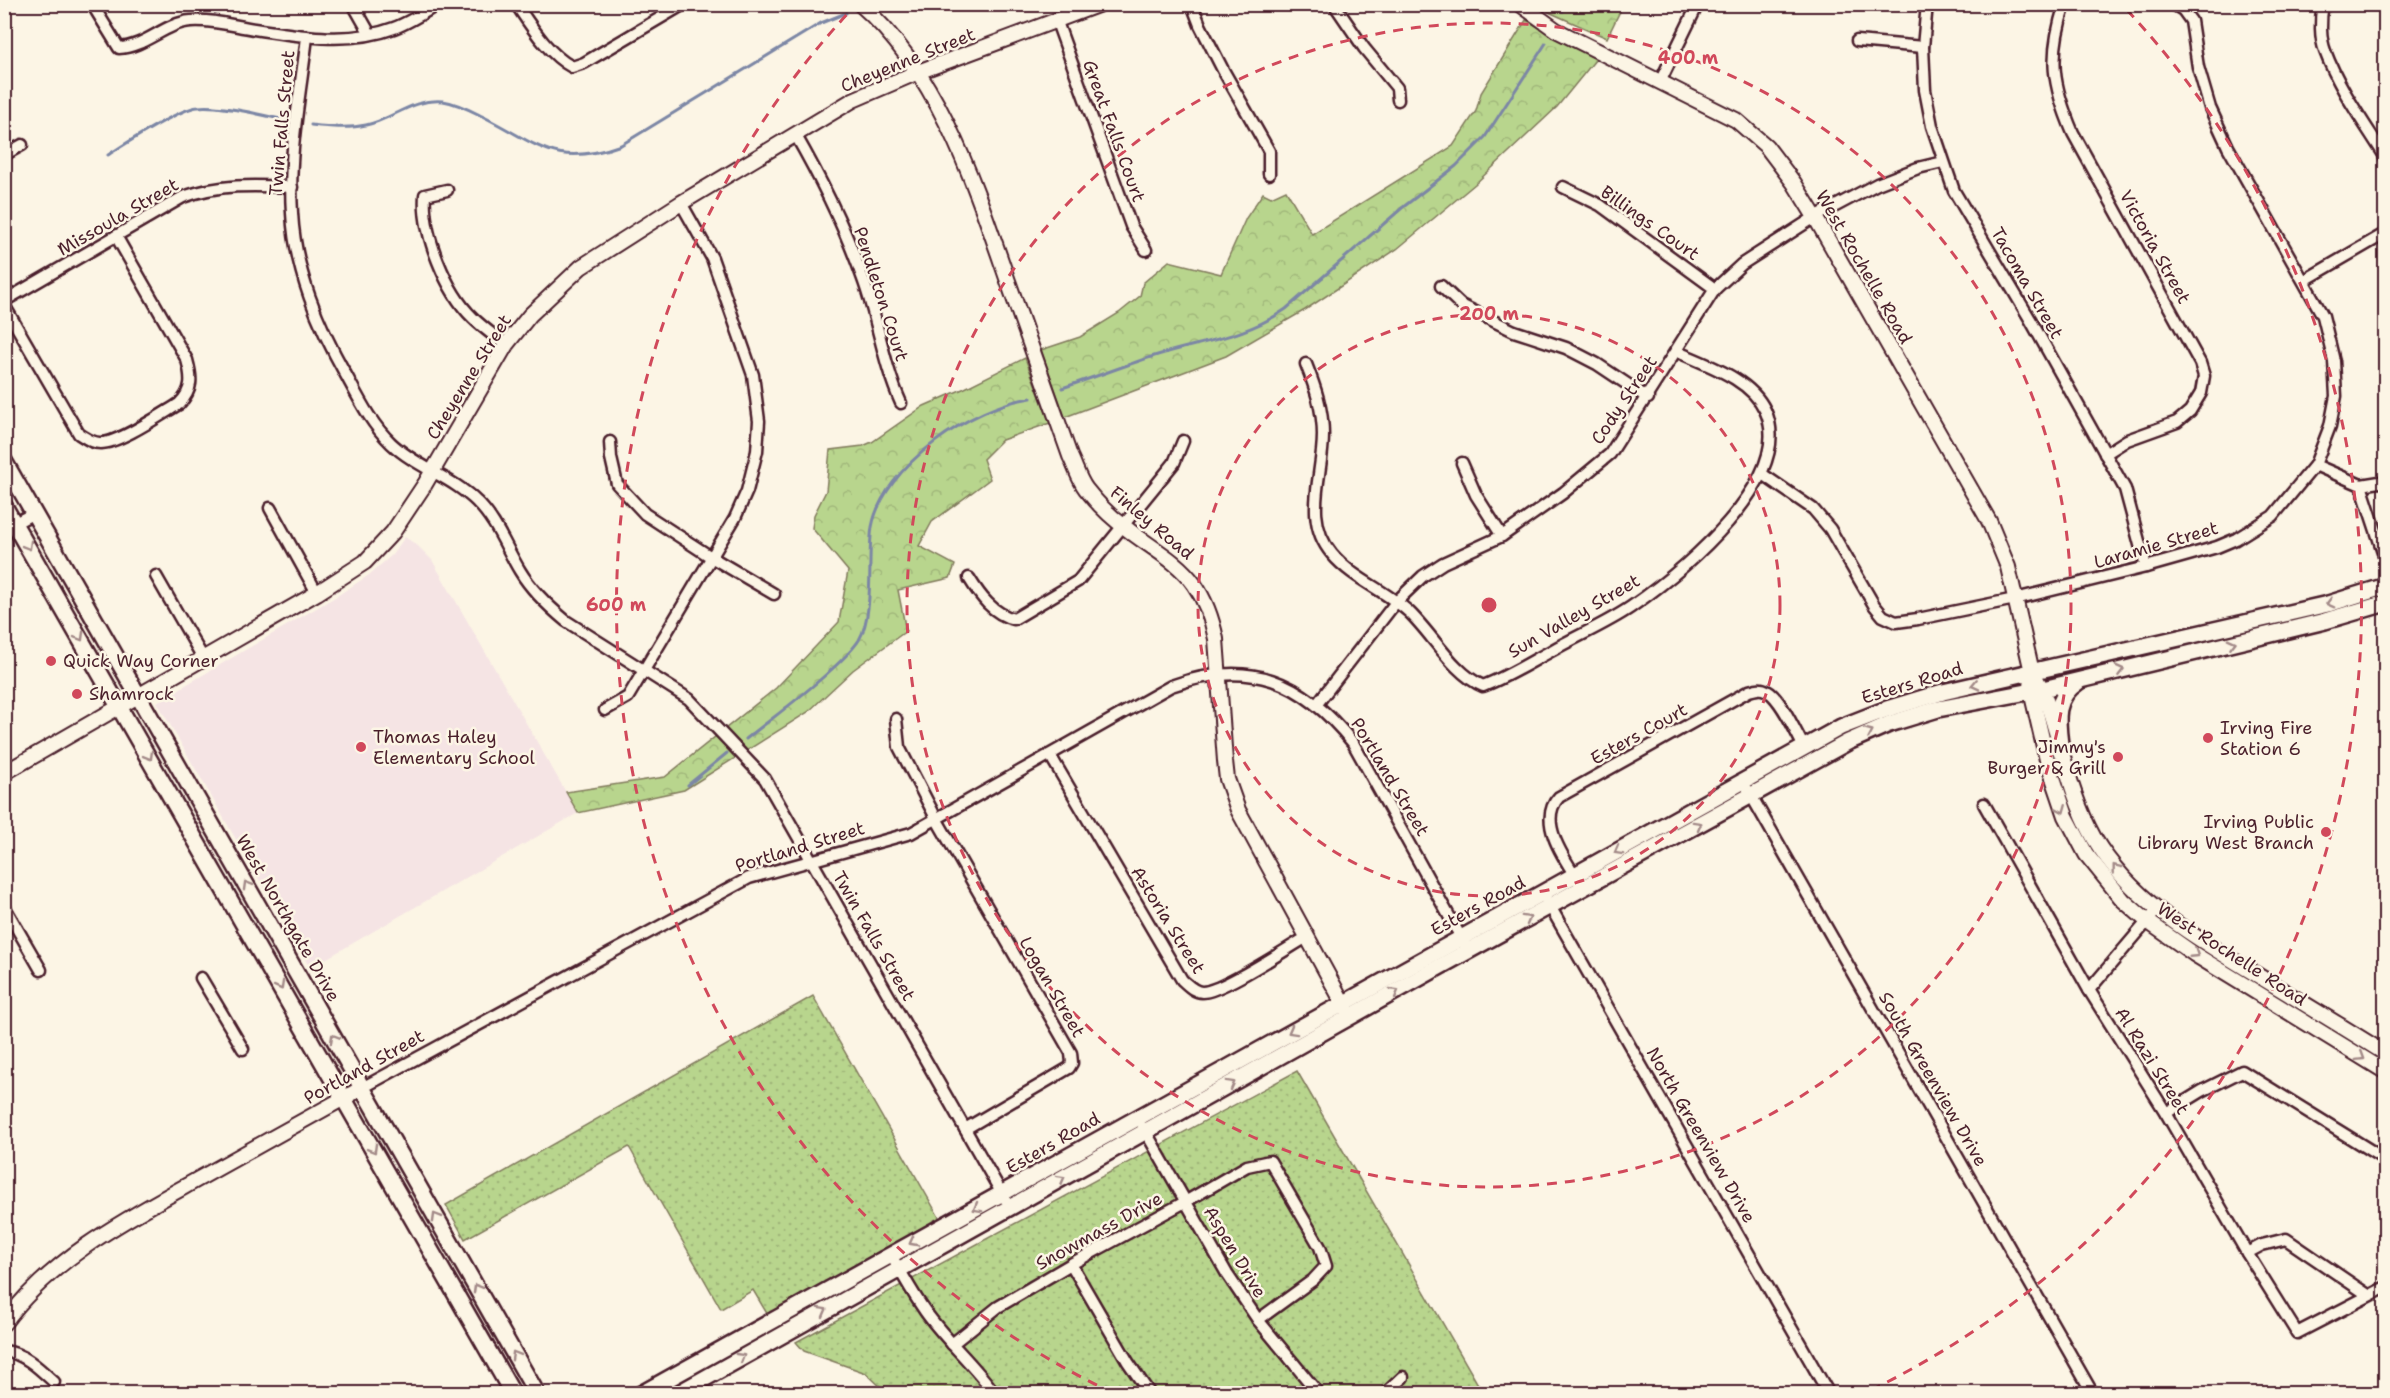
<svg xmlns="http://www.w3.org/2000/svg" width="2390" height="1398" font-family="'Shantell Sans',sans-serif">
  <defs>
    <pattern id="grass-dots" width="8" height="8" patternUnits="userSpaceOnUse" patternTransform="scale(1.5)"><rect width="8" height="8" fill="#b8d58d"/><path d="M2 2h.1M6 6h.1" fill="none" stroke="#a0b67a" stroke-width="1.8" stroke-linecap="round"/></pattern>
    <pattern id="park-crowns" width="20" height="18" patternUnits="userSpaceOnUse" patternTransform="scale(1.5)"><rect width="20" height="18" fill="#b8d58d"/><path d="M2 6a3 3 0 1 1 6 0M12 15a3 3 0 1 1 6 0" fill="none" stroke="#a0b67a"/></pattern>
  </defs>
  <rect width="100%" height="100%" fill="#fcf5e5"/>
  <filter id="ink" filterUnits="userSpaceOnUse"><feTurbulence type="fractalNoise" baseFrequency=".0167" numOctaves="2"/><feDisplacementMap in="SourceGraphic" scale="12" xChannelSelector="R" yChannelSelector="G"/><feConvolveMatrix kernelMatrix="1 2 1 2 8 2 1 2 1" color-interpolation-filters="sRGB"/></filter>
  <g filter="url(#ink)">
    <polygon fill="#f5e4e4" points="405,537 418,546 432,560 578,813 310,968 157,702 337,596 369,575 392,555"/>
    <g fill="url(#grass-dots)" stroke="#817a5c" stroke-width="1.5">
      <polygon points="813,996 940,1219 769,1317 753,1290 721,1309 629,1147 465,1239 446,1205"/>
      <polygon points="1297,1071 1483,1393 887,1393 866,1373 804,1351 796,1342"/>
    </g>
    <g fill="url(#park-crowns)" stroke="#817a5c" stroke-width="1.5">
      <polygon points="1539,5 1623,5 1607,38 1551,13"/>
      <polygon points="1526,20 1596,59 1557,107 1475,184 1397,249 1305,310 1226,356 1065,417 1041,350 1080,337 1119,313 1140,296 1143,283 1169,261 1221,274 1246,218 1263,193 1271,197 1286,190 1312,234 1453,146 1476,111 1481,93"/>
      <polygon points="1025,358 1050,423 1002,440 983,459 990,479 932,522 919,546 955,565 950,578 898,590 906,631 853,670 808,712 684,790 578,813 566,792 665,777 776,688 839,622 848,571 812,528 814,515 826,491 830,450 863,446 872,442 924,406 965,388"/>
    </g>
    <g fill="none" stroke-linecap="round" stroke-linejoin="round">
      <g stroke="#7b86a5" stroke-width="3">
        <polyline points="1563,11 1566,4"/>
        <path d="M311,125C329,127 348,129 366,125C392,120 412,98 443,101C457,103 470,110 482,116C538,144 555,169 621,145L821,23L846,13"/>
        <path d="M108,155C127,143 178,109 198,107C219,104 267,116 289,121"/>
        <path d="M1062,388C1092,378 1121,367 1151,357C1197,342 1245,338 1286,309L1402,208L1456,166L1485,137L1546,43"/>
        <path d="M746,739C775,716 804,695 831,670C841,661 852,651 859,640C875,612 867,558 872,527C883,466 973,406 1031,398"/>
        <polyline points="688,785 727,753"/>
      </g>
      <g stroke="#4a1f2b" stroke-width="15">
        <g id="minor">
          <path d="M92,4L119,48C145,47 165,23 191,21C212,19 234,26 254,29C300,36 349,45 394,28C410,22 424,13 438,4"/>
          <polyline points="353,4 370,34"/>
          <path d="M516,4C531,26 548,54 572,67L584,63L684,4"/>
          <polyline points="1192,4 1200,25 1223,70 1269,151 1269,174"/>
          <polyline points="1334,4 1364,48 1397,88 1398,100"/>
          <polyline points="1927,4 1923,47 1925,90 1932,126 1954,191 2030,319 2125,489 2146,567"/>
          <path d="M2065,4C2048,57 2052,84 2073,133L2200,363L2204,376L2201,393L2190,411L2177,422L2127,440L2105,454"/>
          <path d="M2323,4C2320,19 2320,38 2325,51C2339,89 2365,124 2386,158"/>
          <polyline points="1057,22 1131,226 1146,250"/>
          <path d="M307,37C300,95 288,154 292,213C295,271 318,325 346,375C359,399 371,424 391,443C416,467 452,477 477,502C496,520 506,548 520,571C532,591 548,606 566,621L689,699L765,779L1005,1199"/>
          <polyline points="1857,41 1923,47"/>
          <polyline points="1660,82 1698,4"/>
          <path d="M795,134C822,181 845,228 863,279C878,320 883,363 901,403"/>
          <polyline points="4,155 22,145"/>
          <polyline points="1563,187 1600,205 1715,289"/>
          <path d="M447,190L425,195C422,233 446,292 473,318C483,328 495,336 506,345"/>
          <polyline points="2305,280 2386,233"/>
          <polyline points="1441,286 1461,305 1514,331 1566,348 1597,364 1648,398"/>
          <path d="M4,301L183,197C219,184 253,185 292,187"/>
          <path d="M4,305L79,434C86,438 92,443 100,443C118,444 162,414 179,404C193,390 192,378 187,360L116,236"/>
          <path d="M1306,364C1315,387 1323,409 1323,435C1323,476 1302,519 1332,554C1353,579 1385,590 1409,612C1433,635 1454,674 1483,686C1507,677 1529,663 1551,651C1577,636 1606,624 1631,607C1680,573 1797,479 1765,410C1750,378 1706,365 1676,351"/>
          <polyline points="610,442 611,458 617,484 645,514 711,557 774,594"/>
          <polyline points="1462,463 1476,495 1502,536"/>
          <polyline points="2315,465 2361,485 2386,481"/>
          <polyline points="1762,474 1813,509 1830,529 1874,605 1883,616 1896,622 1918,619 2015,599 2146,567 2217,547 2236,539 2273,516 2315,465 2330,426 2336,396 2334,361 2323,316 2228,147 2210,108 2198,67 2191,21 2183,10 2173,4"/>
          <polyline points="2361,485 2386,561"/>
          <polyline points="270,508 317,593"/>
          <polyline points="4,529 34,513"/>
          <polyline points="156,576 203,658"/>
          <path d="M969,578C980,596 993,614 1014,619L1078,581L1174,463L1183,441"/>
          <polyline points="1317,704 1396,602 1423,576 1443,563 1502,536 1563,493 1610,454 1715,289 1742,264 1815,217 1877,184 1918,168 1943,162"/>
          <polyline points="605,710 628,697 735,518 747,491 757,451 759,421 753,375 712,258 681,203"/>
          <polyline points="896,719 899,747 937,820 1071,1053 1072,1063 1069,1068 965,1129"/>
          <path d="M1050,755L1182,980C1188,985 1194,992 1202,992C1222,992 1286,949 1307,937"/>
          <polyline points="1748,790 2093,1394"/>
          <polyline points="1984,804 2089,990 2166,1113 2247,1253 2297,1333 2386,1287"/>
          <path d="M1583,888C1568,864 1535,822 1559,797L1749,691C1756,689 1761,687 1767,691C1781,698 1796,733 1804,747"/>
          <polyline points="1547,901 1829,1394"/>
          <polyline points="4,906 41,970"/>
          <polyline points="201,978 243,1049"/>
          <polyline points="2089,990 2157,910"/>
          <path d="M362,1088L749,878L911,833L1171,686C1249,658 1303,680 1353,743L1464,943"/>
          <polyline points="2166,1113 2202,1091 2242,1071 2386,1160"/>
          <polyline points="1143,1127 1227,1274 1258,1320 1319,1394"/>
          <polyline points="2247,1253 2262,1245 2286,1239 2368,1295"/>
          <path d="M890,1254C902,1273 912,1293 925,1311C946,1341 974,1364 995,1394"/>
          <polyline points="1071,1264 1128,1362 1150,1394"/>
          <polyline points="952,1344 998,1307 1071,1264 1185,1202 1247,1166 1270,1161 1320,1247 1326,1266 1313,1280 1258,1320"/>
          <path d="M4,1351C24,1353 40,1369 54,1382"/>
          <polyline points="1385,1394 1403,1377"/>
        </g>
      </g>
      <g stroke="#4a1f2b" stroke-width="18">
        <g id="tertiary">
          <path d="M860,4C940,74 975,186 1009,284C1029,341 1049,398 1070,456C1075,466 1079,480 1086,489C1097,503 1112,518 1126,528C1148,546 1177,560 1194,584C1206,601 1212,619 1216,639L1225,761L1227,779L1238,810L1348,1012"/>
          <polyline points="1520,4 1556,30 1736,120 1766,146 1794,183 1815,217 1989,521 2008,567 2032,672 2031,691 2047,760 2066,816 2086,854 2123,900 2147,921 2194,954 2386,1072"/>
          <path d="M2037,680C2047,697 2051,716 2057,735C2067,771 2076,806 2094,838C2130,899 2191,935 2249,970C2295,998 2340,1025 2386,1054"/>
          <polyline points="4,773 317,593 365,562 393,532 425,484 506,345 530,315 581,267 681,203 853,100 918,72 1100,4"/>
          <path d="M4,1323C53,1256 132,1216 202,1177C255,1147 309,1118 362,1088"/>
        </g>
      </g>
      <g stroke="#4a1f2b" stroke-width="20">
        <g id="secondary">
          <polyline points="4,461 537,1394"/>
          <polyline points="4,506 513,1394"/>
          <path d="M2061,752C2058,725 2051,700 2078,682"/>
          <polyline points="641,1394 1841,727 1887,709 1943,692 2328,604 2386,586"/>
          <polyline points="677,1394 1439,967 1848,742 1889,724 1938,709 2043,689 2325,621 2386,603"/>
        </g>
      </g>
      <use href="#minor" stroke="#fcf5e5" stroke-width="10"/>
      <use href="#tertiary" stroke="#fcf5e5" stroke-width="14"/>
      <use href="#secondary" stroke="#fcf5e5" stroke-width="15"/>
    </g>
    <defs><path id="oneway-chevron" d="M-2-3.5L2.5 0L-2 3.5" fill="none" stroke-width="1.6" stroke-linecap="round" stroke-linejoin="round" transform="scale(1.5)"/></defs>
    <g stroke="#a38a88">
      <use href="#oneway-chevron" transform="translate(28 546) rotate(60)"/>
      <use href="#oneway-chevron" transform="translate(2330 603) rotate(165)"/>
      <use href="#oneway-chevron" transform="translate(80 637) rotate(60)"/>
      <use href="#oneway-chevron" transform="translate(2232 643) rotate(-14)"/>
      <use href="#oneway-chevron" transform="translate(2120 670) rotate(-14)"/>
      <use href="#oneway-chevron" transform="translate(1975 685) rotate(167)"/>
      <use href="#oneway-chevron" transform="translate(1869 732) rotate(-24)"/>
      <use href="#oneway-chevron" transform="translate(149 756) rotate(60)"/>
      <use href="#oneway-chevron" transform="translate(2062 809) rotate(68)"/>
      <use href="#oneway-chevron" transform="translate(1698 825) rotate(-29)"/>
      <use href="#oneway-chevron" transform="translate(1618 851) rotate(151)"/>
      <use href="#oneway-chevron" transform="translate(2116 868) rotate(-128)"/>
      <use href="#oneway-chevron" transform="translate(247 885) rotate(-120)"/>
      <use href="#oneway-chevron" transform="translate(1527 919) rotate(-29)"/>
      <use href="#oneway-chevron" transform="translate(2195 954) rotate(33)"/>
      <use href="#oneway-chevron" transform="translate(280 986) rotate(61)"/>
      <use href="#oneway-chevron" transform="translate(1395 992) rotate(-30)"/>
      <use href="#oneway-chevron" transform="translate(1292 1031) rotate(151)"/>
      <use href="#oneway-chevron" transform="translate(334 1038) rotate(-120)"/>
      <use href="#oneway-chevron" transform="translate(2361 1057) rotate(32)"/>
      <use href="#oneway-chevron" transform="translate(1231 1084) rotate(-29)"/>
      <use href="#oneway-chevron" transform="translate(373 1149) rotate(60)"/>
      <use href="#oneway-chevron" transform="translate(1061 1179) rotate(-29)"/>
      <use href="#oneway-chevron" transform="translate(977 1208) rotate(151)"/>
      <use href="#oneway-chevron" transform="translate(436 1217) rotate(-120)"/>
      <use href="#oneway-chevron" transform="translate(913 1242) rotate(152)"/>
      <use href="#oneway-chevron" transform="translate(477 1288) rotate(-120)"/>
      <use href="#oneway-chevron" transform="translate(823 1311) rotate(-29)"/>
      <use href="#oneway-chevron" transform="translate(515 1355) rotate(-120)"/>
      <use href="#oneway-chevron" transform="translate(741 1357) rotate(-30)"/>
    </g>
  </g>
  <g fill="none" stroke="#d1495b" stroke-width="3" stroke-dasharray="10 8">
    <circle cx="1489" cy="605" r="291"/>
    <circle cx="1489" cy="605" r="582"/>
    <path d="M1113 1393A873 873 0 0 1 851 10M2127 10A873 873 0 0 1 1865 1393"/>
  </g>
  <g fill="#d1495b" stroke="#fcf5e5" stroke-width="2">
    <circle cx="51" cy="661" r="6"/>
    <circle cx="77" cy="694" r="6"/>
    <circle cx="2208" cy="738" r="6"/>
    <circle cx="361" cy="747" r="6"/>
    <circle cx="2118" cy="757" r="6"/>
    <circle cx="2326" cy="832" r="6"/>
  </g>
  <g text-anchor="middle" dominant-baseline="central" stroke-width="5" stroke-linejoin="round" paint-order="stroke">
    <g font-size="18" fill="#4a1f2b" stroke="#fcf5e5">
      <text transform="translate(908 60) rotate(-22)">Cheyenne Street</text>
      <text transform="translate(282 123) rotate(-85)">Twin Falls Street</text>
      <text transform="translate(1114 131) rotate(70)">Great Falls Court</text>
      <text transform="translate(118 217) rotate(-30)">Missoula Street</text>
      <text transform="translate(1650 223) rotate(35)">Billings Court</text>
      <text transform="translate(2155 247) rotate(61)">Victoria Street</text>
      <text transform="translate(1864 267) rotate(60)">West Rochelle Road</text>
      <text transform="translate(2027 283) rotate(60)">Tacoma Street</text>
      <text transform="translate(881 294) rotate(72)">Pendleton Court</text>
      <text transform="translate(469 377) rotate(-58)">Cheyenne Street</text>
      <text transform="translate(1624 400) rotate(-56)">Cody Street</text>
      <text transform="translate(1152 523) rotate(40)">Finley Road</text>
      <text transform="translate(2156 545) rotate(-16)">Laramie Street</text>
      <text transform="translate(1574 616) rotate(-30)">Sun Valley Street</text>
      <text transform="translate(1912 683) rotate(-17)">Esters Road</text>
      <text transform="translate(1639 734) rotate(-29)">Esters Court</text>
      <text transform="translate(1390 777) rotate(59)">Portland Street</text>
      <text transform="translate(800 847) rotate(-17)">Portland Street</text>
      <text transform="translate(1478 906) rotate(-29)">Esters Road</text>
      <text transform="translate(288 918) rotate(60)">West Northgate Drive</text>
      <text transform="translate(1168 920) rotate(58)">Astoria Street</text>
      <text transform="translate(874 936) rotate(60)">Twin Falls Street</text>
      <text transform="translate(2232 954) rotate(33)">West Rochelle Road</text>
      <text transform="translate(1052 987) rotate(60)">Logan Street</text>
      <text transform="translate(2152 1061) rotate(58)">Al Razi Street</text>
      <text transform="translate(364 1067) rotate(-29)">Portland Street</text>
      <text transform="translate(1933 1079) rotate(60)">South Greenview Drive</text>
      <text transform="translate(1701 1135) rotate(60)">North Greenview Drive</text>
      <text transform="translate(1053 1143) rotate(-30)">Esters Road</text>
      <text transform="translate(1099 1231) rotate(-29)">Snowmass Drive</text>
      <text transform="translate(1235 1252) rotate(59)">Aspen Drive</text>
    </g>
    <g font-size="18" fill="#4a1f2b" stroke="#fcf5e5" text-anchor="start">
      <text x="63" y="661">Quick Way Corner</text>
      <text x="89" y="694">Shamrock</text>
      <text x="2220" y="728">Irving Fire<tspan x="2220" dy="21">Station 6</tspan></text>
      <text x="373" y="737">Thomas Haley<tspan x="373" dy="21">Elementary School</tspan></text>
      <text x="2106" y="747" text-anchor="end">Jimmy's<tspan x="2106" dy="21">Burger &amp; Grill</tspan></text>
      <text x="2314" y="822" text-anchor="end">Irving Public<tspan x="2314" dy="21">Library West Branch</tspan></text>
    </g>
  </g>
  <circle cx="1489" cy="605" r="9" fill="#d1495b" stroke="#fcf5e5" stroke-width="3"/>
  <g font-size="18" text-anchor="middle" font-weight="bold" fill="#d1495b" stroke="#fcf5e5" stroke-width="5" stroke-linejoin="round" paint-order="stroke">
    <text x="1688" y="64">400 m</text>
    <text x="1489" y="320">200 m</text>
    <text x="616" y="611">600 m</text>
  </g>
  <rect width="2390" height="1398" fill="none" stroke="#fcf5e5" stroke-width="24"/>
  <rect x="12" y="12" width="2366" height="1374" fill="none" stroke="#4a1f2b" stroke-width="2" filter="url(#ink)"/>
</svg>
